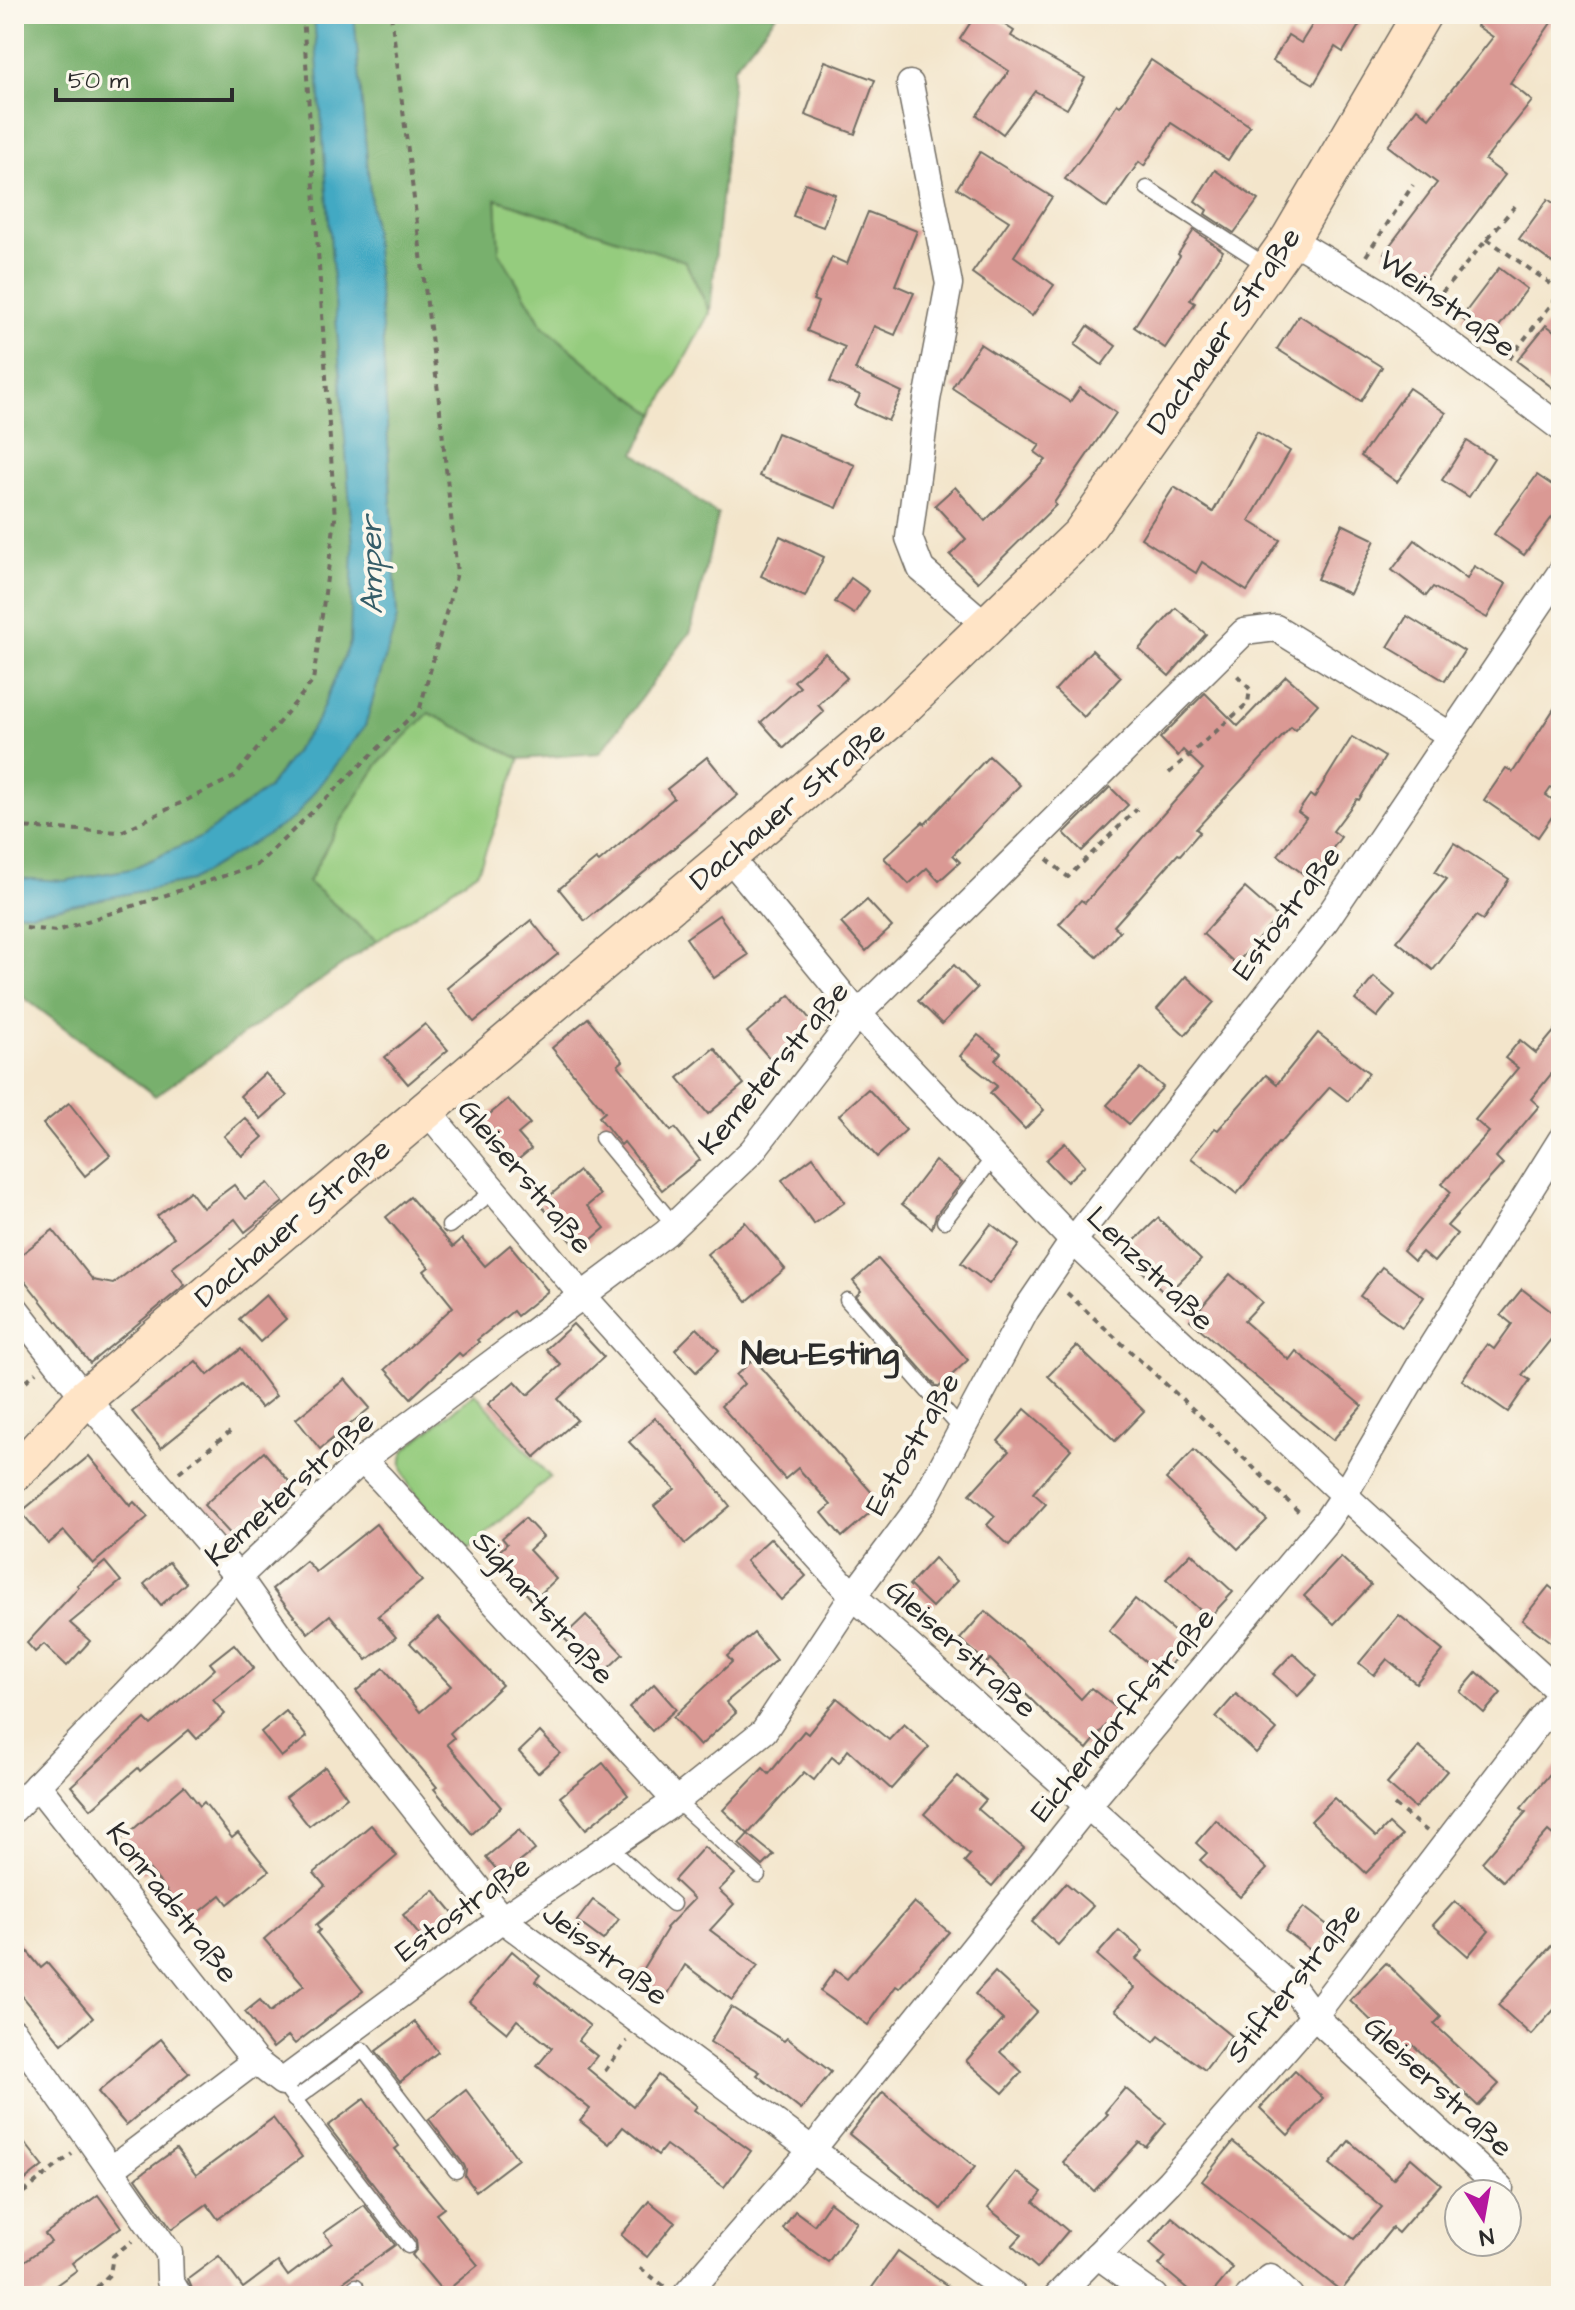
<svg xmlns="http://www.w3.org/2000/svg" width="1575" height="2310" font-family="'Architects Daughter',sans-serif">
  <rect width="100%" height="100%" fill="#fbf7ec"/>
  <filter id="ink" filterUnits="userSpaceOnUse"><feTurbulence type="fractalNoise" baseFrequency=".0125" numOctaves="2"/><feDisplacementMap in="SourceGraphic" scale="16" xChannelSelector="R" yChannelSelector="G"/><feConvolveMatrix kernelMatrix="1 2 1 2 8 2 1 2 1" color-interpolation-filters="sRGB"/></filter>
  <filter id="wash" filterUnits="userSpaceOnUse"><feTurbulence type="fractalNoise" baseFrequency=".006" numOctaves="4" result="noise"/><feDisplacementMap in="SourceGraphic" scale="32" xChannelSelector="R" yChannelSelector="G"/><feGaussianBlur stdDeviation="1.8" result="paint"/><feColorMatrix in="noise" values="0 0 0 0 0 0 0 0 0 0 0 0 0 0 0 0 0 1.4 0 .05"/><feComposite in="paint" operator="in"/></filter>
  <g filter="url(#wash)">
    <rect width="100%" height="100%" fill="#f3e5cb"/>
    <g fill="#95cc7e" stroke="#607c54" stroke-width="2">
      <polygon points="496,199 685,261 710,312 655,414 604,377 543,326 499,252"/>
      <polygon points="429,712 520,759 478,871 377,941 308,882 338,826 379,763"/>
      <path d="M475,1393L550,1477L467,1551C448,1530 383,1476 407,1448Z"/>
    </g>
    <g fill="#78b06d" stroke="#526e4c" stroke-width="2">
      <polygon points="14,14 314,14 353,548 350,643 317,721 268,788 202,837 131,869 64,881 14,878"/>
      <polygon points="354,14 777,14 734,67 710,312 685,261 496,199 499,252 543,326 604,377 655,414 635,453 718,515 691,631 600,753 520,759 429,713 379,763 338,826 308,882 377,941 155,1096 14,990 14,912 32,913 190,881 365,726 397,618 382,328"/>
    </g>
    <polygon fill="#43a9c3" stroke="#376a77" stroke-width="2" points="314,14 354,14 382,328 397,618 365,726 294,818 190,881 32,913 14,912 14,878 64,881 131,869 202,837 268,788 317,721 350,643 353,548"/>
    <g id="blocks">
      <g fill="#da9994">
        <polygon points="976,14 988,14 1014,31 1011,36 1085,78 1067,109 1035,91 1003,134 977,115 1009,71 960,39"/>
        <polygon points="1319,14 1366,14 1343,52 1335,47 1314,84 1273,61 1288,35 1301,43"/>
        <polygon points="1485,14 1557,14 1510,83 1532,101 1485,160 1505,175 1423,283 1384,253 1437,183 1388,146 1417,108 1429,118 1493,37 1477,26"/>
        <polygon points="1151,60 1250,126 1228,160 1171,123 1144,166 1139,162 1107,208 1065,179 1085,153 1117,104 1120,106"/>
        <polygon points="825,61 875,80 855,134 805,115"/>
        <polygon points="980,152 1052,197 1014,256 1054,285 1032,316 972,273 1009,221 957,188"/>
        <polygon points="1215,170 1258,200 1234,233 1205,214 1207,210 1195,201"/>
        <polygon points="805,183 835,194 823,227 793,216"/>
        <polygon points="1548,199 1561,209 1561,269 1519,239"/>
        <polygon points="868,212 917,231 895,285 914,293 895,335 874,326 855,370 902,392 888,421 855,406 860,395 830,382 845,347 807,331 818,302 813,300 832,257 847,264"/>
        <polygon points="1194,230 1223,251 1190,300 1195,303 1165,348 1134,327 1180,256 1178,254"/>
        <polygon points="1499,268 1527,289 1489,340 1461,318"/>
        <polygon points="1299,315 1382,367 1361,401 1277,349"/>
        <polygon points="1546,325 1561,336 1561,394 1517,361"/>
        <polygon points="1088,326 1116,346 1102,365 1075,345"/>
        <polygon points="980,344 1070,402 1080,388 1116,413 1054,503 1056,505 978,582 950,555 966,539 935,505 955,487 985,521 1046,460 1035,452 1040,445 952,388"/>
        <polygon points="1409,388 1446,413 1397,482 1361,456"/>
        <polygon points="1257,432 1290,451 1249,521 1280,540 1247,591 1202,562 1196,573 1141,538 1174,487 1213,512"/>
        <polygon points="777,433 855,465 837,508 759,476"/>
        <polygon points="1467,441 1494,458 1469,497 1442,480"/>
        <polygon points="1537,475 1561,491 1561,505 1524,555 1494,534"/>
        <polygon points="1342,524 1375,540 1350,594 1317,579"/>
        <polygon points="780,536 824,557 805,597 761,576"/>
        <polygon points="1415,540 1467,579 1474,566 1506,584 1487,618 1433,587 1426,596 1392,570"/>
        <polygon points="851,578 869,591 854,614 835,602"/>
        <polygon points="1176,608 1206,634 1169,676 1139,649"/>
        <polygon points="1407,616 1464,651 1445,681 1388,647"/>
        <polygon points="1092,650 1121,677 1084,717 1055,690"/>
        <polygon points="825,653 847,678 818,705 824,712 784,748 761,722 800,687 794,681"/>
        <polygon points="1286,676 1318,704 1295,730 1291,727 1196,829 1200,832 1180,855 1178,854 1114,926 1120,931 1097,957 1059,924 1081,900 1085,903 1203,769 1183,750 1178,756 1160,738 1205,693 1238,726"/>
        <polygon points="1561,698 1561,773 1546,795 1560,805 1538,837 1484,800 1506,768 1513,772"/>
        <polygon points="1352,737 1385,757 1359,800 1357,799 1333,831 1341,837 1310,879 1278,855 1306,818 1298,812 1310,795 1314,798"/>
        <polygon points="989,756 1020,785 953,855 960,862 939,881 927,868 909,884 884,858 923,822 925,824"/>
        <polygon points="707,757 738,795 585,921 559,889 596,859 599,862 674,798 667,789"/>
        <polygon points="1110,787 1128,805 1082,851 1064,833"/>
        <polygon points="1454,843 1509,879 1483,920 1476,916 1433,970 1397,941 1447,879 1435,872"/>
        <polygon points="1245,888 1278,917 1236,964 1203,934"/>
        <polygon points="867,900 892,927 866,951 841,923"/>
        <polygon points="719,915 748,955 714,978 686,938"/>
        <polygon points="531,920 558,954 474,1022 447,988"/>
        <polygon points="954,965 977,988 942,1024 918,1001"/>
        <polygon points="1186,976 1214,1002 1185,1035 1157,1009"/>
        <polygon points="1374,977 1395,995 1377,1017 1355,1000"/>
        <polygon points="790,995 814,1024 771,1060 747,1032"/>
        <polygon points="588,1018 623,1061 618,1065 671,1131 675,1128 700,1160 662,1190 624,1142 621,1145 599,1117 605,1112 552,1048"/>
        <polygon points="1561,1023 1561,1062 1531,1099 1539,1106 1496,1157 1503,1164 1447,1226 1457,1234 1434,1262 1422,1252 1414,1261 1403,1251 1451,1192 1442,1184 1489,1132 1475,1120 1518,1068 1505,1058 1520,1040 1536,1053"/>
        <polygon points="425,1024 448,1050 408,1084 385,1057"/>
        <polygon points="1318,1033 1369,1073 1348,1101 1330,1087 1279,1144 1278,1143 1237,1194 1191,1158 1215,1128 1218,1130 1266,1075 1277,1084"/>
        <polygon points="978,1035 1001,1053 995,1060 1044,1110 1025,1129 990,1093 997,1086 960,1056"/>
        <polygon points="714,1048 744,1084 708,1114 678,1078"/>
        <polygon points="1141,1068 1163,1087 1129,1124 1107,1105"/>
        <polygon points="265,1073 287,1096 261,1119 240,1096"/>
        <polygon points="868,1089 906,1130 877,1157 839,1115"/>
        <polygon points="508,1099 530,1124 518,1134 531,1149 514,1163 479,1123"/>
        <polygon points="69,1103 110,1155 85,1176 43,1124"/>
        <polygon points="245,1118 263,1137 242,1156 224,1136"/>
        <polygon points="1065,1143 1085,1165 1067,1182 1046,1160"/>
        <polygon points="813,1157 845,1202 814,1224 782,1180"/>
        <polygon points="935,1161 962,1182 936,1215 932,1228 902,1204"/>
        <polygon points="579,1171 600,1195 587,1206 605,1228 579,1250 540,1204"/>
        <polygon points="268,1183 283,1202 245,1232 235,1219 172,1268 185,1285 90,1363 14,1267 14,1260 53,1230 93,1280 113,1284 174,1237 157,1216 190,1191 203,1208 234,1185 245,1199"/>
        <polygon points="410,1197 453,1247 462,1239 485,1266 510,1245 548,1291 517,1316 513,1311 477,1340 479,1342 462,1356 459,1353 411,1398 385,1369 453,1307 424,1271 429,1267 386,1217"/>
        <polygon points="1158,1218 1201,1260 1166,1295 1123,1252"/>
        <polygon points="745,1222 785,1269 747,1301 707,1254"/>
        <polygon points="991,1224 1019,1245 989,1284 961,1263"/>
        <polygon points="878,1259 968,1360 938,1388 856,1296 861,1291 853,1281"/>
        <polygon points="1382,1267 1424,1297 1402,1327 1360,1296"/>
        <polygon points="1230,1274 1262,1302 1244,1321 1289,1360 1296,1351 1362,1406 1333,1440 1246,1369 1190,1320"/>
        <polygon points="1522,1289 1561,1319 1561,1327 1522,1375 1530,1380 1508,1412 1462,1380 1487,1344 1494,1349 1512,1324 1501,1315"/>
        <polygon points="266,1295 286,1319 260,1342 239,1319"/>
        <polygon points="573,1324 604,1357 558,1399 577,1420 535,1457 488,1404 515,1381 528,1395 561,1365 546,1349"/>
        <polygon points="697,1328 719,1350 696,1372 675,1350"/>
        <polygon points="1077,1346 1144,1411 1115,1441 1048,1376"/>
        <polygon points="241,1349 276,1396 261,1408 241,1384 161,1448 132,1412 196,1361 208,1375"/>
        <polygon points="754,1359 881,1503 842,1537 822,1513 831,1505 798,1468 785,1479 721,1406 744,1384 736,1375"/>
        <polygon points="345,1379 370,1408 320,1449 296,1419"/>
        <polygon points="1025,1409 1071,1449 1033,1493 1046,1504 1009,1545 987,1525 995,1516 970,1494 1009,1451 998,1441"/>
        <polygon points="655,1418 683,1447 730,1506 685,1544 654,1506 675,1489 629,1442"/>
        <polygon points="1194,1450 1267,1520 1238,1549 1166,1479"/>
        <polygon points="264,1452 293,1486 234,1538 204,1505"/>
        <polygon points="89,1456 130,1506 134,1502 148,1517 93,1564 64,1531 48,1544 21,1512"/>
        <polygon points="525,1518 543,1537 529,1550 556,1579 533,1601 493,1557 507,1544 502,1538"/>
        <polygon points="376,1524 422,1581 378,1616 396,1637 367,1660 330,1615 308,1633 272,1589 306,1561 316,1572"/>
        <polygon points="771,1538 806,1576 781,1600 746,1561"/>
        <polygon points="1191,1553 1233,1592 1209,1618 1166,1579"/>
        <polygon points="1341,1557 1371,1585 1334,1624 1304,1596"/>
        <polygon points="934,1558 957,1581 932,1607 909,1585"/>
        <polygon points="105,1562 121,1581 70,1623 90,1641 67,1666 44,1644 35,1652 27,1643 79,1587 77,1585"/>
        <polygon points="169,1562 186,1583 161,1605 144,1584"/>
        <polygon points="1549,1586 1561,1596 1561,1635 1553,1644 1522,1620"/>
        <polygon points="1135,1599 1188,1643 1162,1675 1109,1631"/>
        <polygon points="985,1611 1038,1656 1081,1699 1091,1688 1119,1710 1087,1749 1054,1722 990,1659 987,1663 960,1639"/>
        <polygon points="586,1615 623,1654 600,1676 563,1637"/>
        <polygon points="1399,1615 1443,1651 1416,1683 1387,1659 1374,1675 1359,1663"/>
        <polygon points="438,1618 502,1685 450,1733 454,1738 447,1744 501,1807 472,1834 434,1789 437,1787 356,1691 384,1668 420,1712 451,1686 410,1643"/>
        <polygon points="754,1633 776,1660 726,1702 736,1713 700,1746 673,1717 732,1662 727,1656"/>
        <polygon points="234,1644 254,1668 213,1700 225,1714 197,1739 189,1730 140,1771 138,1768 91,1809 71,1786 145,1719 151,1725 215,1669 210,1663"/>
        <polygon points="1293,1653 1317,1676 1298,1696 1273,1674"/>
        <polygon points="1477,1672 1501,1693 1484,1713 1460,1692"/>
        <polygon points="654,1684 676,1709 652,1731 629,1707"/>
        <polygon points="1236,1694 1277,1730 1256,1753 1216,1717"/>
        <polygon points="837,1698 889,1740 904,1724 929,1747 891,1789 848,1750 839,1763 832,1757 814,1780 804,1772 748,1834 723,1810 763,1768 769,1774 804,1731 808,1734"/>
        <polygon points="286,1711 307,1737 281,1757 261,1732"/>
        <polygon points="540,1732 560,1753 538,1773 519,1752"/>
        <polygon points="1419,1747 1447,1771 1415,1808 1387,1784"/>
        <polygon points="1561,1761 1561,1842 1548,1831 1503,1881 1482,1862 1526,1812 1521,1808"/>
        <polygon points="603,1763 628,1795 586,1829 560,1797"/>
        <polygon points="325,1767 347,1797 309,1826 286,1797"/>
        <polygon points="958,1776 986,1800 978,1809 1024,1848 992,1886 964,1862 970,1855 924,1814"/>
        <polygon points="184,1786 200,1806 204,1802 232,1838 238,1833 269,1871 228,1904 221,1895 190,1920 149,1869 143,1874 117,1843"/>
        <polygon points="1334,1798 1376,1837 1389,1824 1402,1836 1366,1873 1311,1821"/>
        <polygon points="1216,1820 1267,1869 1240,1897 1200,1860 1207,1853 1196,1843"/>
        <polygon points="371,1825 397,1856 316,1925 320,1930 317,1933 363,1991 295,2044 288,2036 273,2048 245,2012 260,2000 270,2012 304,1985 264,1939 325,1886 314,1873"/>
        <polygon points="519,1830 535,1850 502,1876 486,1857"/>
        <polygon points="748,1834 774,1855 763,1866 739,1844"/>
        <polygon points="704,1847 735,1874 719,1890 734,1904 710,1930 758,1966 732,2000 685,1965 663,2002 634,1983 667,1929 666,1928 694,1899 674,1880"/>
        <polygon points="1066,1883 1093,1906 1058,1945 1032,1922"/>
        <polygon points="434,1890 455,1915 424,1941 403,1915"/>
        <polygon points="593,1900 619,1919 603,1940 577,1921"/>
        <polygon points="1455,1901 1489,1931 1468,1956 1433,1925"/>
        <polygon points="914,1902 949,1932 899,1988 896,1986 868,2025 820,1991 835,1970 847,1979"/>
        <polygon points="1304,1907 1331,1928 1313,1952 1285,1931"/>
        <polygon points="1119,1930 1143,1951 1136,1959 1231,2036 1205,2070 1159,2036 1154,2042 1115,2010 1134,1988 1097,1955"/>
        <polygon points="14,1935 41,1968 47,1963 93,2018 62,2044 14,1986"/>
        <polygon points="1561,1935 1561,2002 1531,2035 1498,2005"/>
        <polygon points="512,1951 540,1975 535,1981 590,2026 578,2041 597,2056 587,2068 633,2106 658,2075 697,2106 694,2110 751,2151 724,2187 666,2145 658,2155 623,2127 609,2144 580,2121 590,2109 537,2066 552,2048 517,2020 507,2033 469,2002"/>
        <polygon points="1386,1963 1441,2017 1434,2024 1499,2084 1478,2106 1413,2045 1405,2054 1350,2000"/>
        <polygon points="995,1972 1037,2011 1000,2052 1022,2072 1003,2093 966,2061 1003,2020 975,1994"/>
        <polygon points="731,2007 784,2041 787,2038 831,2072 801,2110 757,2075 760,2072 710,2042"/>
        <polygon points="415,2022 438,2052 400,2082 376,2051"/>
        <polygon points="161,2039 189,2073 126,2125 98,2092"/>
        <polygon points="1295,2071 1323,2098 1288,2135 1260,2108"/>
        <polygon points="1125,2088 1166,2123 1146,2147 1139,2142 1094,2191 1063,2162 1108,2114 1105,2112"/>
        <polygon points="466,2090 518,2159 476,2191 465,2176 466,2170 464,2165 429,2119"/>
        <polygon points="883,2092 975,2167 941,2209 849,2134"/>
        <polygon points="364,2099 399,2146 395,2149 444,2208 436,2214 478,2265 444,2293 412,2255 417,2249 416,2240 328,2126"/>
        <polygon points="273,2118 302,2157 218,2219 207,2204 172,2229 136,2178 176,2149 196,2175"/>
        <polygon points="14,2129 43,2166 14,2189"/>
        <polygon points="1349,2141 1393,2179 1411,2158 1441,2184 1398,2233 1392,2228 1341,2291 1202,2181 1233,2142 1354,2239 1382,2207 1330,2164"/>
        <polygon points="1016,2172 1042,2192 1034,2202 1068,2231 1037,2268 1012,2246 1022,2235 988,2208"/>
        <polygon points="98,2195 121,2227 72,2263 77,2270 41,2296 14,2296 14,2279 24,2272 19,2265 51,2242 45,2234"/>
        <polygon points="649,2201 675,2222 647,2257 621,2235"/>
        <polygon points="830,2202 857,2222 828,2262 783,2229 795,2211 814,2225"/>
        <polygon points="364,2205 395,2245 339,2285 335,2296 195,2296 188,2279 219,2256 243,2288 278,2262 288,2276 332,2243 324,2233"/>
        <polygon points="1172,2217 1233,2268 1210,2296 1196,2296 1159,2265 1166,2257 1150,2243"/>
        <polygon points="898,2251 962,2296 866,2296"/>
      </g>
    </g>
  </g>
  <g filter="url(#ink)">
    <use href="#blocks" fill-opacity="0" stroke="#716c63" stroke-width="2"/>
    <g fill="none" stroke-linecap="round" stroke-linejoin="round">
      <g stroke="#716c63" stroke-width="17">
        <g id="lane">
          <polyline points="1147,188 1267,266"/>
          <polyline points="602,1138 674,1225"/>
          <polyline points="944,1221 994,1157"/>
          <polyline points="449,1226 495,1190"/>
          <polyline points="847,1300 962,1430"/>
          <polyline points="676,1801 758,1875"/>
          <polyline points="608,1846 673,1904"/>
          <polyline points="289,2092 408,2246"/>
          <polyline points="294,2100 363,2050 456,2171"/>
          <polyline points="345,2296 356,2286"/>
        </g>
      </g>
      <g stroke="#716c63" stroke-width="29">
        <g id="street">
          <polyline points="910,84 949,284 927,400 909,538 921,569 987,626"/>
          <polyline points="1290,239 1380,292 1561,428"/>
          <polyline points="729,857 858,1014 1073,1241 1344,1495 1561,1693"/>
          <polyline points="427,1111 582,1295 853,1596 1296,1992 1314,2016 1500,2188"/>
          <polyline points="14,1307 85,1398 238,1577 294,1656 502,1919 812,2150 1014,2296"/>
          <polyline points="362,1460 382,1480 676,1801"/>
          <polyline points="37,1785 255,2061"/>
          <polyline points="14,1809 238,1577 362,1460 666,1233 752,1151 858,1014 1244,632 1276,628 1450,735"/>
          <polyline points="14,2032 169,2253 170,2281 179,2296"/>
          <polyline points="112,2169 255,2061 282,2082 502,1919 676,1801 764,1731 853,1596 923,1502 1026,1310 1073,1241 1326,920 1561,572"/>
          <polyline points="1097,2255 1154,2296"/>
          <polyline points="685,2296 812,2150 1088,1805 1327,1520 1344,1495 1420,1365 1561,1140"/>
          <polyline points="1057,2296 1169,2182 1314,2016 1561,1693"/>
          <polyline points="1249,2296 1270,2278 1290,2296"/>
        </g>
      </g>
      <g stroke="#716c63" stroke-width="41">
        <polyline id="secondary" points="14,1472 35,1453 85,1398 889,720 1081,535 1290,239 1422,14"/>
      </g>
      <g stroke="#716c63" stroke-width="4" stroke-dasharray="6 6" stroke-linecap="butt">
        <polyline points="1487,239 1561,291"/>
        <polyline points="1366,256 1413,185"/>
        <polyline points="1434,302 1515,206"/>
        <polyline points="1509,359 1561,292"/>
        <polyline points="1169,773 1248,703 1250,689 1235,673"/>
        <polyline points="14,827 121,832 234,777 313,681 335,519 303,14"/>
        <polyline points="1047,859 1068,877 1137,809"/>
        <polyline points="14,927 57,931 257,865 420,708 457,573 438,392 391,14"/>
        <polyline points="1067,1293 1210,1425 1302,1515"/>
        <polyline points="26,1381 36,1372"/>
        <polyline points="179,1472 230,1432"/>
        <polyline points="1394,1805 1427,1831"/>
        <polyline points="605,2071 627,2041"/>
        <polyline points="14,2200 72,2154"/>
        <polyline points="640,2268 664,2286"/>
        <polyline points="88,2296 110,2274 113,2256 132,2241"/>
      </g>
      <use href="#lane" stroke="#fff" stroke-width="14"/>
      <use href="#street" stroke="#fff" stroke-width="26"/>
      <use href="#secondary" stroke="#ffe4c6" stroke-width="38"/>
    </g>
  </g>
  <g text-anchor="middle" dominant-baseline="central" stroke-width="8" stroke-linejoin="round" paint-order="stroke">
    <g font-size="30" fill="#2b2b2b" stroke="#fbf7ec">
      <text transform="translate(1447 304) rotate(36)">Weinstraße</text>
      <text transform="translate(1224 331) rotate(-55)">Dachauer Straße</text>
      <text transform="translate(788 806) rotate(-40)">Dachauer Straße</text>
      <text transform="translate(1287 913) rotate(-53)">Estostraße</text>
      <text transform="translate(774 1068) rotate(-50)">Kemeterstraße</text>
      <text transform="translate(525 1177) rotate(50)">Gleiserstraße</text>
      <text transform="translate(293 1223) rotate(-40)">Dachauer Straße</text>
      <text transform="translate(1150 1269) rotate(44)">Lenzstraße</text>
      <text transform="translate(913 1444) rotate(-60)">Estostraße</text>
      <text transform="translate(290 1489) rotate(-42)">Kemeterstraße</text>
      <text transform="translate(543 1608) rotate(48)">Sighartstraße</text>
      <text transform="translate(961 1649) rotate(42)">Gleiserstraße</text>
      <text transform="translate(1123 1715) rotate(-50)">Eichendorffstraße</text>
      <text transform="translate(172 1903) rotate(52)">Konradstraße</text>
      <text transform="translate(463 1909) rotate(-36)">Estostraße</text>
      <text transform="translate(605 1955) rotate(37)">Jeisstraße</text>
      <text transform="translate(1294 1983) rotate(-51)">Stifterstraße</text>
      <text transform="translate(1438 2087) rotate(43)">Gleiserstraße</text>
    </g>
    <g font-size="32" font-style="italic" fill="#355d68" stroke="#fbf7ec">
      <text transform="translate(372 565) rotate(-91)">Amper</text>
    </g>
    <g font-size="34" font-weight="bold" fill="#2b2b2b" stroke="#fbf7ec">
      <text x="820" y="1354">Neu-Esting</text>
    </g>
  </g>
  <rect width="1575" height="2310" fill="none" stroke="#fbf7ec" stroke-width="48"/>
  <g transform="translate(1483 2218) rotate(169)"><circle r="38" fill="#fbf7ec" stroke="#a8a59f" stroke-width="2"/>
  <path d="M0-6L14 30L0 20L-14 30Z" fill="#b5179e"/>
  <text y="-12" font-size="22" font-weight="bold" text-anchor="middle" fill="#2b2b2b">N</text>
  </g>
  <path d="M56 88v12h176v-12" fill="none" stroke="#2b2b2b" stroke-width="4"/>
  <text x="68" y="88" font-size="24" fill="#2b2b2b" stroke="#fbf7ec" stroke-width="6" paint-order="stroke">50 m</text>
</svg>
